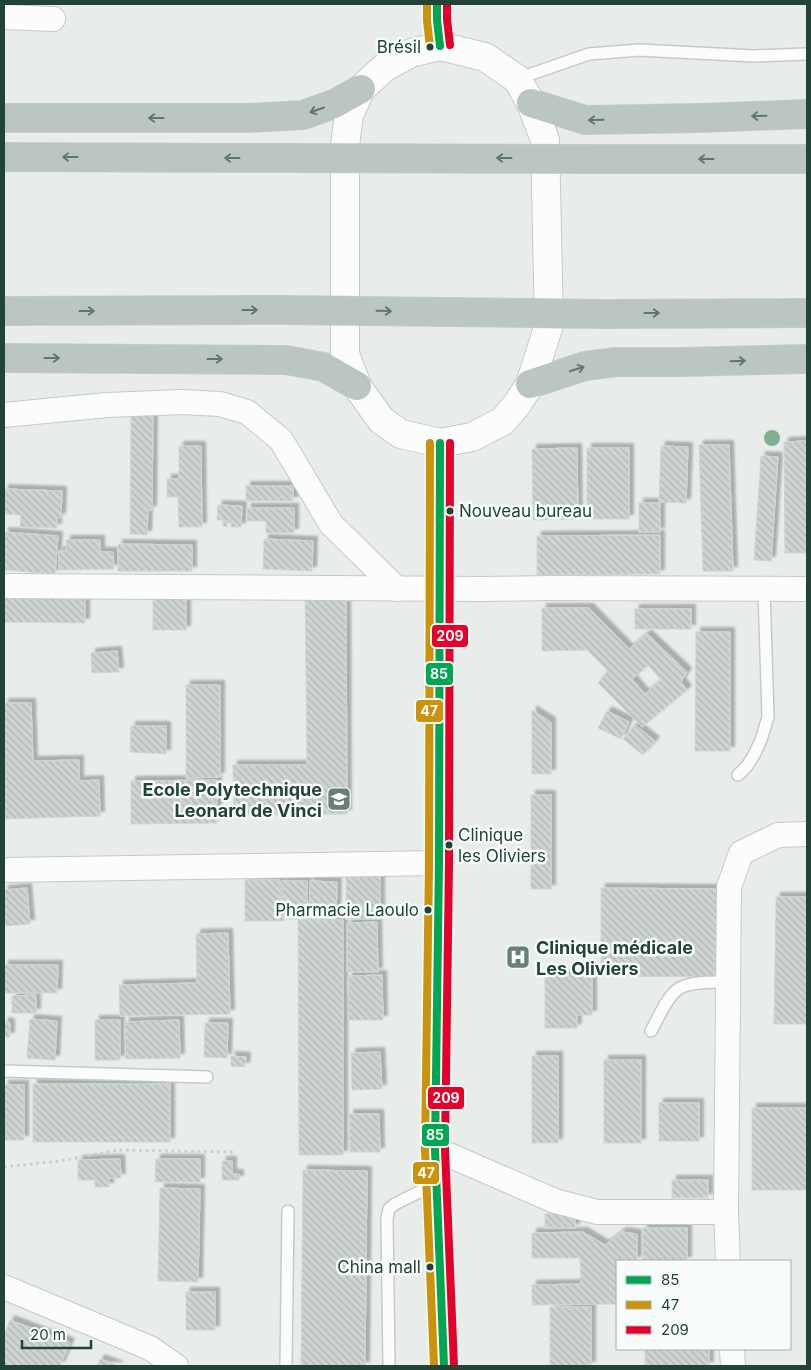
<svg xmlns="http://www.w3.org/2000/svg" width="811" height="1370" font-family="Inter,sans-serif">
  <defs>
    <pattern id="building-back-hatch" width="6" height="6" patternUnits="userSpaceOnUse" patternTransform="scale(1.25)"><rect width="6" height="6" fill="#ced4d2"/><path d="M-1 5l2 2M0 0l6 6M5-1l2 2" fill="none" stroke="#b1b7b5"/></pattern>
    <filter id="shadow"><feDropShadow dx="4.5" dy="-4.5" stdDeviation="1" flood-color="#0004"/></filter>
  </defs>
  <rect width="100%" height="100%" fill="#e8edea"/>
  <g fill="url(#building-back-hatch)" stroke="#d0d6d3" fill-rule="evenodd" filter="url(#shadow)">
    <polygon points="131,414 153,414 152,510 148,510 147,535 130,534"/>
    <polygon points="807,441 807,553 785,553 784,442"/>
    <polygon points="699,445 729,445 733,571 703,571"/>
    <polygon points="179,446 201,446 202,527 179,527 178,497 167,497 167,479 179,479"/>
    <polygon points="661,446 688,447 686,503 659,502"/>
    <polygon points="577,448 578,519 533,520 532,449"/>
    <rect x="587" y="448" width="42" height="71"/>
    <polygon points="761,456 778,457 771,561 754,560"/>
    <rect x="246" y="486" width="47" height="15"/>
    <polygon points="4,489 62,491 61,518 57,517 57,528 20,527 21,515 4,514"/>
    <rect x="639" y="503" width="21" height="29"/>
    <polygon points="218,505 242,506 241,527 231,527 231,520 227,520 227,527 223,526 223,520 217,520"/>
    <polygon points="247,508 294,508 294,533 266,533 266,521 247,521"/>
    <polygon points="4,532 58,536 55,574 4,570"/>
    <polygon points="660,535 660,574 537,575 537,536"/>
    <polygon points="264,539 313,541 312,571 263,569"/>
    <polygon points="66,540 100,540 100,552 113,552 114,569 59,570 59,551 66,551"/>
    <polygon points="118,544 192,545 192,571 118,571"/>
    <polygon points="305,591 346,591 347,814 234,815 233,765 307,765"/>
    <rect x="153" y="592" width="33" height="38"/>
    <polygon points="4,594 85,595 85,623 4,622"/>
    <path d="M542,608H589L629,649L647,634L687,672L681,682L687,690L642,727L598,683L608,671L587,650L542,651ZM648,665L661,680L645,694L632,679Z"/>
    <rect x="635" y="609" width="56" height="20"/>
    <polygon points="696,632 730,632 730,751 695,751"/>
    <polygon points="117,651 119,672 92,673 91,653"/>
    <polygon points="186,685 220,685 220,777 186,778"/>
    <polygon points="4,703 31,703 33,761 79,760 79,781 99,780 100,816 4,819"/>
    <polygon points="532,710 551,722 551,774 532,774"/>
    <polygon points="607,711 629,722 621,739 598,728"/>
    <polygon points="635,725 655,741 643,755 623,739"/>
    <polygon points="131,726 166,726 166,754 130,752"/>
    <polygon points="217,780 217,823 131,824 131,781"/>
    <rect x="531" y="795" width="20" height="94"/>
    <rect x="346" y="877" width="34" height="42"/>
    <polygon points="245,880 280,880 280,898 284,898 284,921 245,921"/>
    <polygon points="282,881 307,881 307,919 286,919 286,897 282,897"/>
    <polygon points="310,881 337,882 336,918 309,918"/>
    <polygon points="27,888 30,924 4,926 4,890"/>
    <polygon points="601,888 718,889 717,977 601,976"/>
    <polygon points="776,897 807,897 807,1024 774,1024"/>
    <polygon points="298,920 343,920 343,1155 299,1155"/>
    <polygon points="377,922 378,972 347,972 347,923"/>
    <polygon points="228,933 230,1014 120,1016 119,985 197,983 196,934"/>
    <polygon points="4,965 58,965 57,993 4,993"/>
    <polygon points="382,975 383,1020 349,1020 348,976"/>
    <polygon points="545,975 592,975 592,1015 577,1015 577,1028 545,1028"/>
    <polygon points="36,995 36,1013 12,1013 12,996"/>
    <polygon points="30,1019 57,1021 55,1060 27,1058"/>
    <rect x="95" y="1020" width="25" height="40"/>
    <polygon points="179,1020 180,1058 126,1059 125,1022"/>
    <polygon points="4,1022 10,1023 10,1037 4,1037"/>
    <polygon points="205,1023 228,1023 227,1058 204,1057"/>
    <polygon points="380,1052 382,1089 352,1090 351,1053"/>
    <polygon points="231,1056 246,1057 245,1067 231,1066"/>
    <rect x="532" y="1056" width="26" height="87"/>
    <rect x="604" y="1060" width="37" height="83"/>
    <rect x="33" y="1084" width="137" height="58"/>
    <rect x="4" y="1085" width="20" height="55"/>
    <rect x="659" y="1103" width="40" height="38"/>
    <rect x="752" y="1108" width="55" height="82"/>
    <polygon points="349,1114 379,1114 380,1152 350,1152"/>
    <polygon points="120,1159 121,1178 109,1178 109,1187 95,1187 95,1180 78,1180 78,1160"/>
    <polygon points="156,1159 200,1159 200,1182 155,1182"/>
    <polygon points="222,1161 232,1161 232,1174 239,1174 239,1180 222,1180"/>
    <polygon points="303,1170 367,1171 365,1366 301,1366"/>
    <rect x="672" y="1180" width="36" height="18"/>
    <polygon points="160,1188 200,1189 198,1282 158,1281"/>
    <rect x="545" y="1214" width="30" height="14"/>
    <rect x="643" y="1228" width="44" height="33"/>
    <polygon points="583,1232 605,1245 622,1232 637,1234 637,1261 617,1261 617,1304 532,1305 532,1285 581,1284 580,1258 532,1258 532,1233"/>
    <rect x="186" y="1292" width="29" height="38"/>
    <rect x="550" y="1307" width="41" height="59"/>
    <polygon points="10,1320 70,1343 60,1366 9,1366 4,1364 4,1336"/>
    <rect x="645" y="1349" width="64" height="17"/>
    <polygon points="100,1359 119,1366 97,1366"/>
  </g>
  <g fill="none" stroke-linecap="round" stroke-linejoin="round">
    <g stroke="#c5cac7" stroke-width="14">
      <g id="lane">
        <polyline points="517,79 589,54 639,50 754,56 807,54"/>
        <polyline points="738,775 747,766 754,755 761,740 768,717 764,589"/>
        <path d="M651,1031C658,1019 666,998 677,990C687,981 714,982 728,982"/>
        <polyline points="4,1071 207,1077"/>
        <polyline points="286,1366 288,1211"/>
        <polyline points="389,1366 387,1218 389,1209 395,1204 435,1184"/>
      </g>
    </g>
    <g stroke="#c5cac7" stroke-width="26">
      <g id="street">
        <polyline points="4,17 53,19"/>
        <polyline points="4,415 107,405 182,402 220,404 247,412 281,440 331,524 397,589"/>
        <polyline points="4,586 484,589 549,588 807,589"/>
        <polyline points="4,870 439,863"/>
        <polyline points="435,1149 555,1201 597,1212 726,1212"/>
        <polyline points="728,1261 726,1212 729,887 741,853 778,835 807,834"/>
        <polyline points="4,1287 150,1348 176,1366"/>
        <polyline points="732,1349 733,1366"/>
      </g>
    </g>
    <g stroke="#c3cbc7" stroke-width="30">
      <g id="secondary">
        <polyline points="437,4 437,20 440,46"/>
        <polygon points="440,46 485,57 517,79 531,103 545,140 549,325 530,384 518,403 503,421 472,437 440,443 401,434 381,420 357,386 345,354 345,145 349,115 361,89 385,67 411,53"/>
        <polyline points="440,443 439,863 435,1149 444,1366"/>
      </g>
    </g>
    <g stroke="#c2ccc8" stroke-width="30">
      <g id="highway">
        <polyline points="531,103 585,120 700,118 807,114"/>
        <polyline points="4,118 248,118 303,115 334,104 361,89"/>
        <polyline points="4,157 281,158"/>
        <polyline points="605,159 807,159"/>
        <polyline points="4,311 283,310"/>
        <polyline points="603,314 807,313"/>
        <polyline points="4,358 286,360 324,367 357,386"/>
        <polyline points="530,384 585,366 616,362 682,362 807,359"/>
      </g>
    </g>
    <polyline stroke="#c6cfcb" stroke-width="3" stroke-dasharray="2.5 4" stroke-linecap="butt" points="4,1167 60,1161 118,1150 236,1152"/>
    <use href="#lane" stroke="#fcfcfc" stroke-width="11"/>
    <use href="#street" stroke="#fcfcfc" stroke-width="24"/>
    <use href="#secondary" stroke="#fcfcfc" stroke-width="28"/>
    <use href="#highway" stroke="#bbc5c1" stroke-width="28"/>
    <g stroke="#c2ccc8" stroke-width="30" stroke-linecap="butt">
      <g id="highway-bridge">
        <polyline points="281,158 605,159"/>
        <polyline points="283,310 603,314"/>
      </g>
    </g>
    <use href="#highway-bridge" stroke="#bbc5c1" stroke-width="28"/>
    <g stroke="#f7fbf9" stroke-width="11">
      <g id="bus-1">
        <polyline points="437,4 437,20 440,46"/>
        <polyline points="440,443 439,863 435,1149 444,1366"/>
      </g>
    </g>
    <g stroke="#f7fbf9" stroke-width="11">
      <g id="bus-2">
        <polyline points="427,4 427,21 430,47"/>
        <polyline points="430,443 429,863 425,1149 434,1366"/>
      </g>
    </g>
    <g stroke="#f7fbf9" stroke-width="11">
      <g id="bus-3">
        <polyline points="447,4 447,19 450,45"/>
        <polyline points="450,443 449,863 445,1149 454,1366"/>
      </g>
    </g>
    <use href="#bus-1" stroke="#00a651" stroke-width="8"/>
    <use href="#bus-2" stroke="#cc920b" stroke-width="8"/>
    <use href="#bus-3" stroke="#e4002b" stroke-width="8"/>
  </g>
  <circle fill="#7eb18d" cx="772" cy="438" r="8"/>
  <defs><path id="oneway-shaft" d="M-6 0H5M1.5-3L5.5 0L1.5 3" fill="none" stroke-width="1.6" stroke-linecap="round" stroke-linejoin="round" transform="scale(1.25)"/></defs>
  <g stroke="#5f786e">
    <use href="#oneway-shaft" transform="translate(317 110) rotate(161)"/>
    <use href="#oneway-shaft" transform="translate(759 116) rotate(178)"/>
    <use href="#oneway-shaft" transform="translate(156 118) rotate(-180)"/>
    <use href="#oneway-shaft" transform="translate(596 120) rotate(179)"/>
    <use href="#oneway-shaft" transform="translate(70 157) rotate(-180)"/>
    <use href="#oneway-shaft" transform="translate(232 158) rotate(-180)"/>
    <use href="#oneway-shaft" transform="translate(504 158) rotate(-180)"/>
    <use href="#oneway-shaft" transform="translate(706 159) rotate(-180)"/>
    <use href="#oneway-shaft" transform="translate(250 310)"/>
    <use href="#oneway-shaft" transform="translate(87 311)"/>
    <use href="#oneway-shaft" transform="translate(384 311) rotate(1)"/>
    <use href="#oneway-shaft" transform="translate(652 313)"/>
    <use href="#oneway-shaft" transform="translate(52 358)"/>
    <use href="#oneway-shaft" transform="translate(215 359)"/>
    <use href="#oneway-shaft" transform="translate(738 361) rotate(-2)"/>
    <use href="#oneway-shaft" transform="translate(577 369) rotate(-18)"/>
  </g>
  <defs>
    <g id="university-square" transform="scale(1.25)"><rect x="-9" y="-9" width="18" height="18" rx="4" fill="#677f76" stroke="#f7fbf9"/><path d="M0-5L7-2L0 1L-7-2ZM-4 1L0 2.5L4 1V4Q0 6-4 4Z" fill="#fff"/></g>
    <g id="hospital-square" transform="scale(1.25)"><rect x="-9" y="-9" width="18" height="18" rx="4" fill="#677f76" stroke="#f7fbf9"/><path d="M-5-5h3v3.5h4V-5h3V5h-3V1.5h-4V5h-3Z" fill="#fff"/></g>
  </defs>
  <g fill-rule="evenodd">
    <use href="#university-square" x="339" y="799"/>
    <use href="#hospital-square" x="518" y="957"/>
  </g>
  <g fill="#224437" stroke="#f7fbf9" stroke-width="2">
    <circle cx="430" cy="47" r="4.5"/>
    <circle cx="450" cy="511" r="4.5"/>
    <circle cx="449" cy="845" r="4.5"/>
    <circle cx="428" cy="910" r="4.5"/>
    <circle cx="430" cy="1267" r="4.5"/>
  </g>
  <g text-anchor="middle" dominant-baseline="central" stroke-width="5" stroke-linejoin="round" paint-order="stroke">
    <g font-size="17" fill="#224437" stroke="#f7fbf9" text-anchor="end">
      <text x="421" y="47">Brésil</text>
      <text x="459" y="511" text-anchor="start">Nouveau bureau</text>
      <text x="458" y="835" text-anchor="start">Clinique<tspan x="458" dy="21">les Oliviers</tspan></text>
      <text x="419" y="910">Pharmacie Laoulo</text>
      <text x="421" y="1267">China mall</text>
    </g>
    <g font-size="18" font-weight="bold" fill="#224437" stroke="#f7fbf9" text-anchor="end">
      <text x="322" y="789">Ecole Polytechnique<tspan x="322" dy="21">Leonard de Vinci</tspan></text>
      <text x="536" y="947" text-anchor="start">Clinique médicale<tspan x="536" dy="21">Les Oliviers</tspan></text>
    </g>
  </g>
  <g stroke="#f7fbf9" stroke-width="2">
    <rect x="431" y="624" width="38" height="24" rx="5" fill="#e4002b"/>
    <rect x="425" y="662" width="29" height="24" rx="5" fill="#00a651"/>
    <rect x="415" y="699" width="29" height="24" rx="5" fill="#cc920b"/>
    <rect x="427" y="1086" width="38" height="24" rx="5" fill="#e4002b"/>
    <rect x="421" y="1123" width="29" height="24" rx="5" fill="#00a651"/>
    <rect x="412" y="1161" width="28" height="24" rx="5" fill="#cc920b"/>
  </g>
  <g font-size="14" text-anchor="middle" font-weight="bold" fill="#fff">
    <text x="450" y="641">209</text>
    <text x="439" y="679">85</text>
    <text x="429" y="716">47</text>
    <text x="446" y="1103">209</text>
    <text x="435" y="1140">85</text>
    <text x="426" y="1178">47</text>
  </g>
  <rect width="811" height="1370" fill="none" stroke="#224437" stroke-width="10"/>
  <rect x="616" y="1260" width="175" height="90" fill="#f7fbf9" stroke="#a2b2ab"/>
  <rect x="626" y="1276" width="25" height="8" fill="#00a651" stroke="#a2b2ab"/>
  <text x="661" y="1285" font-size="15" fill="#224437">85</text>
  <rect x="626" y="1301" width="25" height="8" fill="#cc920b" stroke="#a2b2ab"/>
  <text x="661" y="1310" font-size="15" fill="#224437">47</text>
  <rect x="626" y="1326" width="25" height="8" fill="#e4002b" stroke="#a2b2ab"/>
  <text x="661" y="1335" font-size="15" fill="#224437">209</text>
  <path d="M22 1340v8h69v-8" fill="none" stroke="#224437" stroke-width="2.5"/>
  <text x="30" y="1340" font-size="15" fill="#224437" stroke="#f7fbf9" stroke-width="4" paint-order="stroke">20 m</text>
</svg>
